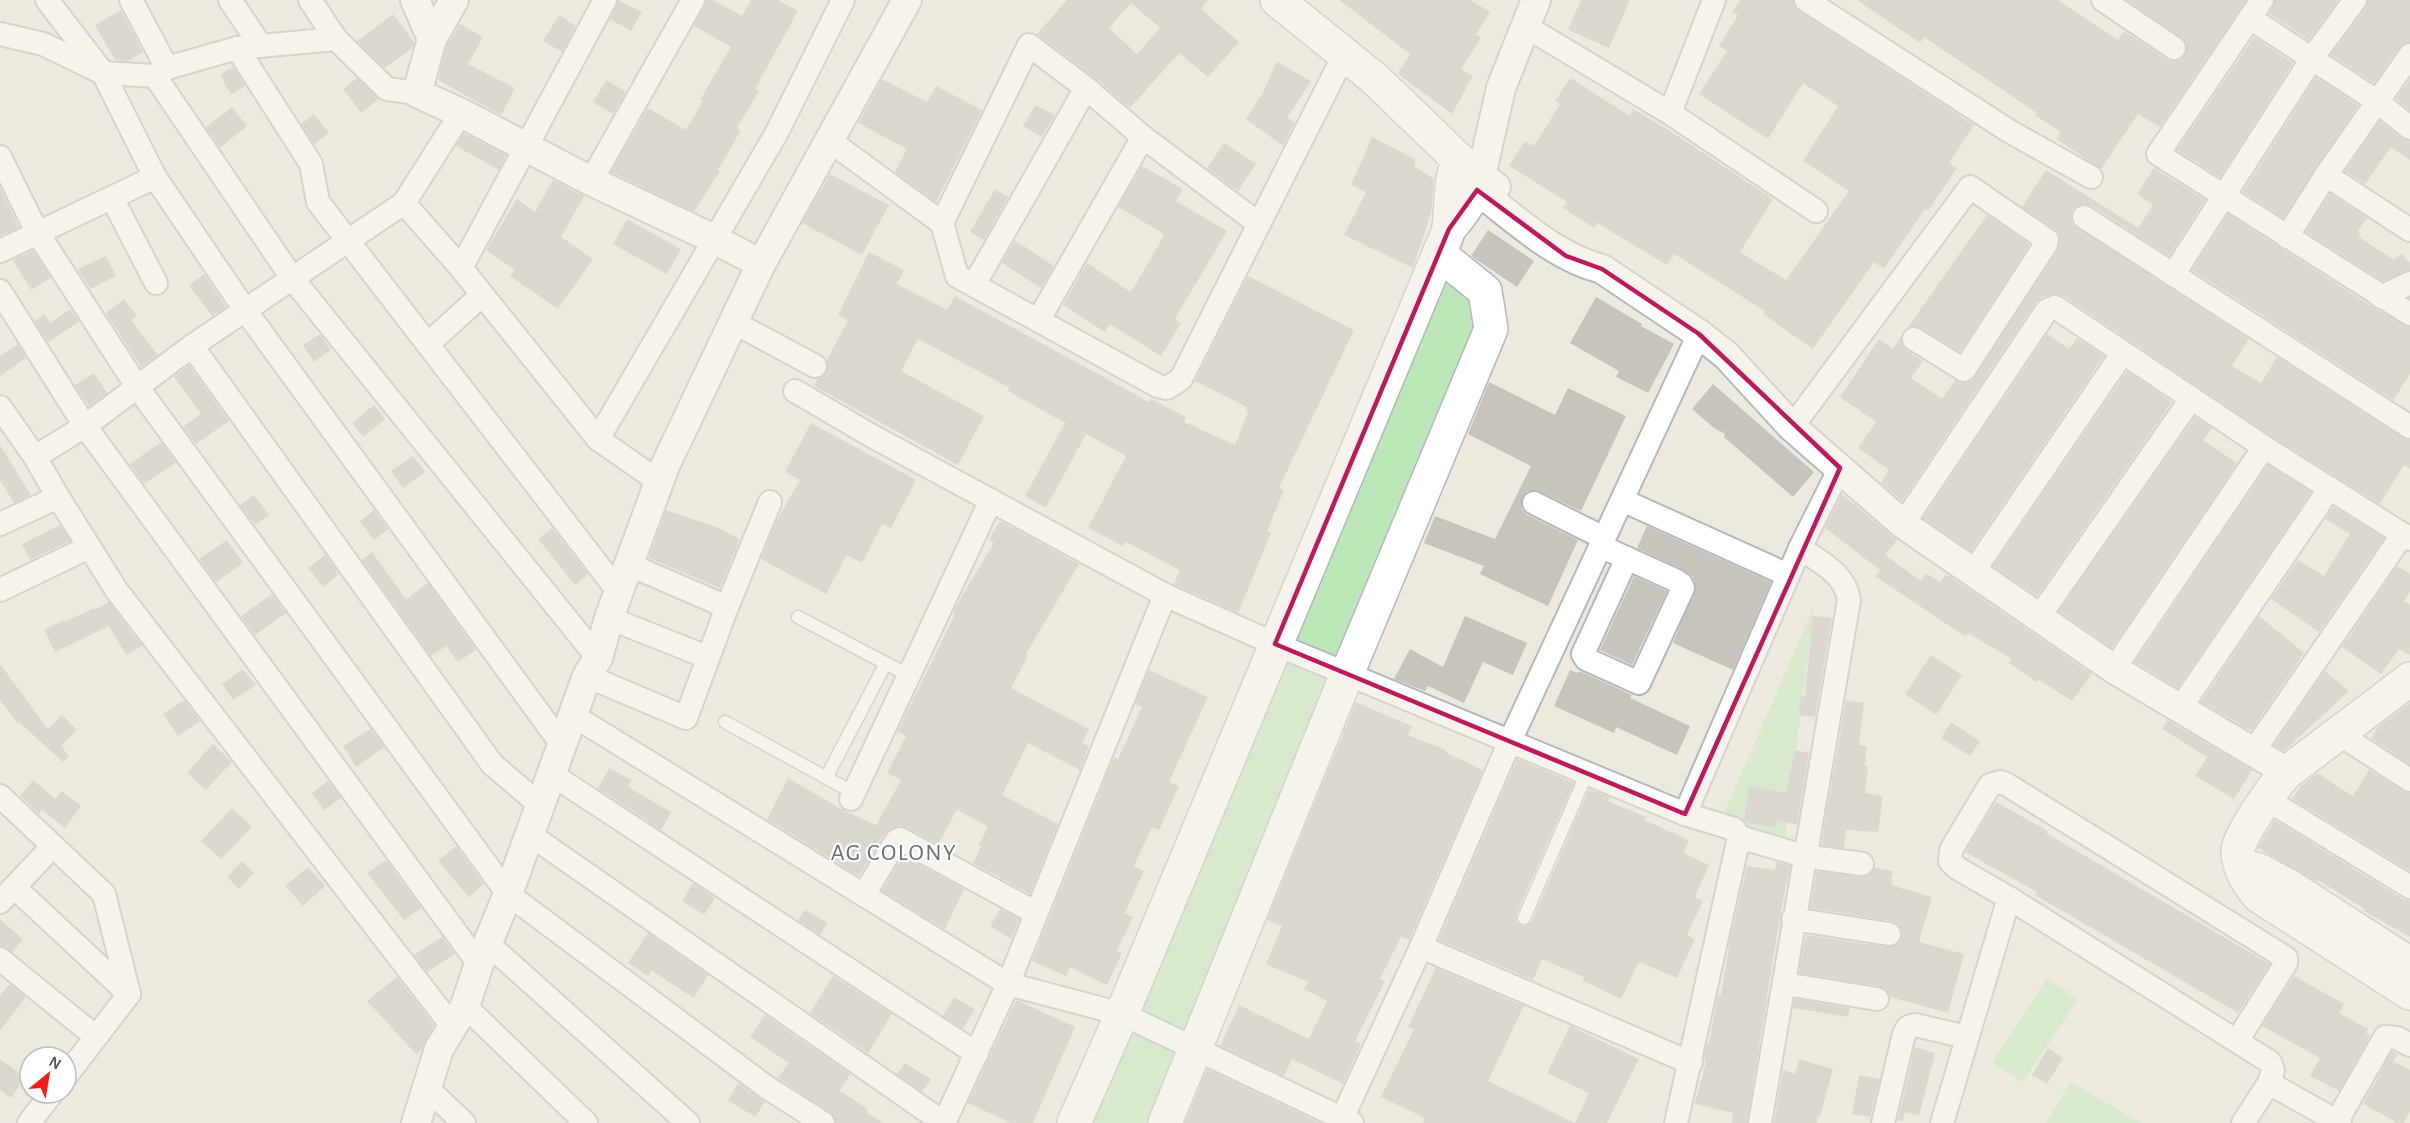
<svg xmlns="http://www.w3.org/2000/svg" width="2410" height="1123" font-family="'Alegreya Sans',sans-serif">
  <rect width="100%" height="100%" fill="#eee9df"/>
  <g fill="#bce8b9">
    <polygon points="1439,254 1491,329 1165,1123 1074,1123"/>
    <polygon points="1815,604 1784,843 1722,818"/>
    <polygon points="2047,978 2078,999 2023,1082 1992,1062"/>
    <polygon points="2071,1081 2071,1082 2141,1123 2046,1123"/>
  </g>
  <g fill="#c8c4bd" fill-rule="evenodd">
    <polygon points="618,0 642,12 631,31 610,19"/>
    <polygon points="706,0 713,0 742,16 751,0 778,0 798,11 755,89 759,91 737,128 741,130 718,170 720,171 694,212 611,172 648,108 686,130 703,101 700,100 731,47 694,26"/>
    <path d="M1067,0H1208L1201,9L1239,42L1208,77L1179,53L1130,108L1094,77L1037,34ZM1131,3L1160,28L1137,54L1109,28Z"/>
    <polygon points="1339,0 1470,0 1490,12 1476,35 1481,38 1461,69 1473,76 1452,114 1398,74 1410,54"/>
    <polygon points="1581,0 1630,0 1609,48 1568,30"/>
    <polygon points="1740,0 1793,0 1799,11 1974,125 1949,163 1957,168 1928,211 1925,209 1884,269 1874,262 1813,349 1763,314 1765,311 1674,254 1667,265 1597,223 1594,228 1563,208 1567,202 1509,166 1525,141 1534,146 1560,104 1555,101 1570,78 1630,116 1633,109 1667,129 1773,199 1740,252 1786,280 1849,191 1803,161 1838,106 1803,83 1768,139 1699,94 1727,51 1719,46 1738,15 1732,12"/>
    <polygon points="1857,0 2058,0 2118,40 2124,31 2166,59 2174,61 2180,60 2185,55 2187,48 2186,42 2127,0 2246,0 2160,127 2138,114 2101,169 2056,139 2061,132 2035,115 2037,113 1924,37 1920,43"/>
    <polygon points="2275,0 2338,0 2309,40 2269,14"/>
    <polygon points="2368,0 2410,0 2410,42 2399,47 2374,83 2331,55 2366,8"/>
    <polygon points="121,10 143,52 127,61 115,60 95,25"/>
    <polygon points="393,14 414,42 412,48 385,68 357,41"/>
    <polygon points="559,15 576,26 562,52 543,41"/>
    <polygon points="460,24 483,37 468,64 515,88 501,115 438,80 447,45"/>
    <polygon points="2254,37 2293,63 2220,177 2177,150"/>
    <polygon points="1277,62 1311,81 1287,118 1295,122 1283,146 1246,119 1262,94"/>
    <polygon points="233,67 245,86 231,95 220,75"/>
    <polygon points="2316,77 2358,105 2283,218 2243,192"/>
    <polygon points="357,78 379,99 361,113 343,89"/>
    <polygon points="882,79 927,102 936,86 982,110 936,202 895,172 907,149 858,123"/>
    <polygon points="2410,79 2410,111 2396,99"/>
    <polygon points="606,80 626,92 613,114 593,102"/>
    <polygon points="1035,105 1055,115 1042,137 1023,126"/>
    <polygon points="232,107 247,126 220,148 206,127"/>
    <polygon points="314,114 329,133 314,144 301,124"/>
    <polygon points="2380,121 2401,138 2410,141 2410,160 2391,147 2365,184 2345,171"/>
    <polygon points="464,133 506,155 499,170 456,146"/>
    <polygon points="1372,137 1415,159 1415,167 1434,179 1431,213 1413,268 1344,235 1366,192 1351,185"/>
    <polygon points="1224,143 1256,164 1238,191 1207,168"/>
    <polygon points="1142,166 1183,189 1176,201 1227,231 1175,319 1181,323 1161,356 1110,324 1105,332 1063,305 1087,263 1131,292 1158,246 1164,234 1118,207"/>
    <polygon points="2154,168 2205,200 2169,256 2091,205 2078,205 2073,209 2071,216 2072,224 2249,339 2232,366 2261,383 2277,357 2403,438 2410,440 2410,469 2404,465 2380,504 2271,436 2063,296 2056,294 2042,297 2036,302 1902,501 1881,483 1889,470 1858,448 1876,422 1840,397 1879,339 1893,349 1901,337 1902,345 1906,350 1923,361 1911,378 1942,399 1955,380 1963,383 1971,382 2059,248 2060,236 2055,229 2022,207 2046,170 2138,228 2153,205 2137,194"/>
    <polygon points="830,174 889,205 862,255 802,223"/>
    <polygon points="553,180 584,196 561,237 593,259 558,309 510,276 515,270 486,250 517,199 535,212"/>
    <polygon points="0,188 19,227 0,236"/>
    <polygon points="995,189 1008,197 984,240 970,232"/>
    <polygon points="2330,194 2367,218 2357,232 2361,234 2359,237 2394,260 2402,254 2410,263 2410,270 2383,281 2306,232"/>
    <polygon points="2228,214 2374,308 2410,327 2410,374 2393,400 2192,270"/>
    <polygon points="1987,215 2030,244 1960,352 1921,328 1914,326 1908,327"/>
    <polygon points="627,219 681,249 667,274 613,244"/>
    <polygon points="1488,230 1534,261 1517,287 1471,256"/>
    <polygon points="1015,240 1054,266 1041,288 1002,263"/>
    <polygon points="33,250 51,278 31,290 13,260"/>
    <polygon points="869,252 904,270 897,284 947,310 955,296 1149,402 1151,399 1186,417 1184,422 1235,445 1248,412 1245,411 1247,407 1195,381 1248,276 1354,330 1279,488 1284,490 1267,531 1271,533 1238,613 1174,584 1180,570 1126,542 1123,546 1088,528 1126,456 1086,434 1046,508 1025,496 1065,423 1008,391 1010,388 918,339 901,371 984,416 958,465 814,386 817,379 827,372 827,360 848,320 838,315"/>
    <polygon points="106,256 116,276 90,289 78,269"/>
    <polygon points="204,274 226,307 212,316 189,285"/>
    <polygon points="1596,297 1642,324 1641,326 1674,344 1648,393 1616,377 1619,371 1570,343"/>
    <polygon points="124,299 137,316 131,320 158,355 141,367 106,313"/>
    <polygon points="70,309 79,322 48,342 35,321 44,314 50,323"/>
    <polygon points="320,334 331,350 314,362 303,345"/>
    <polygon points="2047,334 2069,349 2077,338 2104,356 1971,551 1923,518"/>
    <polygon points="18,344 26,358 0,376 0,356"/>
    <polygon points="189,365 229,421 196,444 183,427 201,414 174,377"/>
    <polygon points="2127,371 2172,402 2037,596 1993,566"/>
    <polygon points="94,373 107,393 89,406 75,385"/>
    <polygon points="1489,382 1555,415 1568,388 1626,416 1581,511 1539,491 1527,491 1522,498 1522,510 1527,515 1578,540 1548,606 1480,574 1484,566 1424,543 1435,516 1495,539 1531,466 1468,434"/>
    <polygon points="1713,384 1814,472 1793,497 1724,437 1725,434 1714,428 1692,409"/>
    <polygon points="374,405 385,419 363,437 352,423"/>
    <polygon points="2195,417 2212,428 2203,440 2237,463 2112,648 2059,611"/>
    <polygon points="811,423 916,480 891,528 882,524 862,563 847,555 826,594 761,559 777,520 800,480 785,472"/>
    <polygon points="161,442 176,463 144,484 130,464"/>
    <polygon points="0,445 31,495 14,503 0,480"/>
    <polygon points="413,456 425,472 403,488 391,471"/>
    <polygon points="2268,465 2311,492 2178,688 2135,662"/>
    <polygon points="1842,494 1897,540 1885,555 1921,581 1926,573 1940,582 1946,574 2092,674 2072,701 2039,680 2037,682 2009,663 2012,659 1968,633 1966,637 1875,576 1880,570 1825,528"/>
    <polygon points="254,495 269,515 255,525 240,505"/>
    <polygon points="2334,507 2384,538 2319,632 2271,599 2298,560 2324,576 2350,534 2325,519"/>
    <polygon points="374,510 388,529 374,540 360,521"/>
    <polygon points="666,510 716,527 740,539 720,588 649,558"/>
    <polygon points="1000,521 1079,564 1026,654 1028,656 1011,688 1089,729 1082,743 1089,746 1080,770 1028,743 1002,795 1058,824 1030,894 973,863 981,847 978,846 988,826 957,810 938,844 906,827 900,826 890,829 884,834 859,876 767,819 788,778 845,811 876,825 901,780 887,773 906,736 898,731 955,614 953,613 956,606 994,543 989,540"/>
    <polygon points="60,525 70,541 30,560 22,544"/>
    <polygon points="1647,526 1771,582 1733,670 1673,643 1696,587 1693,577 1682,569 1637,548"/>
    <polygon points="552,528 588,574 575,585 538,539"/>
    <polygon points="227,540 243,563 216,582 199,559"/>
    <polygon points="372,552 406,599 428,583 476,650 458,662 446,646 431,656 362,560"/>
    <polygon points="325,555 339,574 323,587 308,568"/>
    <polygon points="2397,566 2410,574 2410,591 2404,601 2410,605 2410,655 2399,649 2381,674 2342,647"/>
    <polygon points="1634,576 1667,591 1632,665 1600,650"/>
    <polygon points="272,594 286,613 255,635 241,616"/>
    <polygon points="109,602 142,646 126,655 109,626 55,652 44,630 64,620 65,622 94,608 95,610"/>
    <polygon points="1465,616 1527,643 1513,675 1483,662 1464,703 1428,686 1425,691 1394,679 1410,649 1443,667"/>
    <polygon points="1813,616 1832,618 1815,717 1799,715 1801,696 1805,696"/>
    <polygon points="2259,616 2304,653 2251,731 2201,702"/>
    <polygon points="1931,655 1962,675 1936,715 1905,694"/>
    <polygon points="0,664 48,729 62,715 77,730 61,746 69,756 63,762 20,723 18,724 0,700"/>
    <polygon points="243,669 256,685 233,700 222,684"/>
    <polygon points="1149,670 1208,697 1169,782 1179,786 1159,830 1152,827 1134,866 1144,871 1125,913 1133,917 1117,951 1122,953 1107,985 1070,967 1066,976 1032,961 1114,757 1118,759 1142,707 1135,704"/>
    <polygon points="1570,670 1578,673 1580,671 1632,695 1630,698 1690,726 1677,755 1616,727 1614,733 1554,706"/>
    <polygon points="2325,671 2349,691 2284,751 2274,745"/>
    <polygon points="184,700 200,721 178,736 163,714"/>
    <polygon points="1846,700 1864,703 1859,745 1867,746 1865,766 1868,766 1865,793 1883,796 1878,832 1846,830 1844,848 1821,845"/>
    <polygon points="1356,702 1412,726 1408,735 1446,750 1445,752 1483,770 1409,940 1401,937 1380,979 1385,981 1355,1041 1361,1044 1343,1084 1292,1059 1284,1076 1220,1046 1239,1005 1309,1039 1327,1001 1304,989 1308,982 1266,964 1282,926 1267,920"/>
    <polygon points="2410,703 2410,764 2371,738 2378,727"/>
    <polygon points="2167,720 2252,770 2234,799 2195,776 2207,757 2162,729"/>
    <polygon points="1951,722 1980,741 1970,756 1941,738"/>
    <polygon points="370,729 384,747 356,767 343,746"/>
    <polygon points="213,744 232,762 206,790 187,773"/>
    <polygon points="1795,750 1809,753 1797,825 1777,820 1776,828 1746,822 1744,820 1749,786 1786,793"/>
    <polygon points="1517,759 1574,783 1516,915 1517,922 1524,926 1532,921 1589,789 1610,797 1608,801 1646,817 1644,820 1689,840 1683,853 1709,865 1695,897 1703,901 1687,935 1695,939 1677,978 1639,962 1621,999 1582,980 1584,977 1542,959 1533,980 1439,940"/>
    <polygon points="609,768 632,780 628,787 671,812 661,830 598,788"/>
    <polygon points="2369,770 2403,791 2410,793 2410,871 2292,799 2301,786 2317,773 2353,796"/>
    <polygon points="33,780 55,799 62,791 81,806 65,828 42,810 39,814 20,796"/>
    <polygon points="328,781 341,798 324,810 312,793"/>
    <polygon points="1996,802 2048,831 2046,833 2270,964 2238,1013 2035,895 2037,892 1965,852"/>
    <polygon points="232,808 252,827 221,859 201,841"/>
    <polygon points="2274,820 2403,899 2410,900 2410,937 2364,911 2365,909 2318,880 2317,882 2258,848"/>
    <polygon points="456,846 484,884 469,897 438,861"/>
    <polygon points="903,856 964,889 945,929 882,891"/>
    <polygon points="386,860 421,908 404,920 367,873"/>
    <polygon points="242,861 254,873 239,889 227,877"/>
    <polygon points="1776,862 1790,866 1780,916 1747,1123 1732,1123 1733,1113 1695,1104 1706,1062 1704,1060 1707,1043 1709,1044 1718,994 1721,995 1730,940 1747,866 1775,870"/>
    <polygon points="308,867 325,886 303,906 285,886"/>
    <polygon points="1875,868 1893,871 1891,885 1932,897 1919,942 1964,954 1948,1013 1890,997 1886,989 1879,986 1799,973 1806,935 1887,947 1894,946 1900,942 1902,930 1898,924 1892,921 1810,908 1817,871 1861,877 1868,876"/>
    <polygon points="693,883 715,898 704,915 682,901"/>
    <polygon points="1000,909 1020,919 1011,939 990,926"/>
    <polygon points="805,910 828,923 820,935 798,920"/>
    <polygon points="0,919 23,939 12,952 0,946"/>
    <polygon points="648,933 708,975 694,998 652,971 648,976 628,963"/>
    <polygon points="442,937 455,954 427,972 414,955"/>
    <polygon points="1436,968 1524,1006 1488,1081 1575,1123 1589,1093 1547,1073 1570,1026 1639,1059 1607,1123 1423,1123 1425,1118 1381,1097 1414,1029 1408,1027"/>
    <polygon points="833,976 892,1014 868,1053 810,1013"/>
    <polygon points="2294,976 2344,1004 2339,1013 2368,1029 2366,1033 2370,1036 2339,1091 2310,1076 2320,1058 2262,1026"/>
    <polygon points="397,977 434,1025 422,1048 416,1054 367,1001"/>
    <polygon points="9,984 26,997 0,1031 0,996"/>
    <polygon points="954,997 975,1009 963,1029 943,1016"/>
    <polygon points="1795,999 1850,1008 1848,1017 1793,1008"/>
    <polygon points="1016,1000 1075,1027 1033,1123 1011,1123 968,1103"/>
    <polygon points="765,1015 850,1074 840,1091 868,1109 866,1112 884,1123 836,1123 830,1112 778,1078 789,1063 750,1037"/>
    <polygon points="1915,1047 1935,1053 1919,1116 1905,1112 1903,1121 1898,1120"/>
    <polygon points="2048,1048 2063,1058 2047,1084 2032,1075"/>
    <polygon points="2392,1051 2398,1054 2393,1061 2410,1070 2410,1111 2404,1123 2398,1123 2363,1104"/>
    <polygon points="0,1059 25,1077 11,1098 0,1090"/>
    <polygon points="1799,1059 1833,1069 1820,1117 1818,1116 1817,1123 1774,1123 1783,1070 1795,1074"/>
    <polygon points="905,1063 931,1079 922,1092 897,1074"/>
    <polygon points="1207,1069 1320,1123 1185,1123"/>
    <polygon points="1859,1075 1880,1079 1870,1117 1852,1114"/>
    <polygon points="738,1083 765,1102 755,1117 728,1100"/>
  </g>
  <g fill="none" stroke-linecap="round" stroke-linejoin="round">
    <g stroke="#b5b9be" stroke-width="15">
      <g id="service">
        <polyline points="798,617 908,675"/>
        <polyline points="725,722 854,793"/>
        <polyline points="826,778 886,663"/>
        <polyline points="1524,918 1587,773"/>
      </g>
    </g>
    <g stroke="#b5b9be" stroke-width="26">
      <g id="minor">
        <polyline points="47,0 103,73 155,177 245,310 563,746"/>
        <polyline points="131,0 167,68"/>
        <polyline points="230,0 261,46"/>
        <polyline points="310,0 336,39 387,89 417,93"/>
        <polyline points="1806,0 2009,131 2091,177"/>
        <polyline points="2103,0 2174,48"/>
        <polyline points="2262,0 2158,154 2410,314"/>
        <polyline points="2250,18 2378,102 2410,128"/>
        <polyline points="1525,26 1670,113 1816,211"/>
        <polyline points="0,34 43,44 103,73 155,76 167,68 237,48 336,39"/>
        <polyline points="237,48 311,164 318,202 618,591"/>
        <polyline points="155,76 292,278 598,658"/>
        <polyline points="1670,113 1714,0"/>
        <polyline points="830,141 942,223"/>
        <polyline points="0,157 37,232 138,388 508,894 765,1086 823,1123"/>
        <polyline points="2326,175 2410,230"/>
        <polyline points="591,181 693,0"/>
        <polyline points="112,198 156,283"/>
        <polyline points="404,203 461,268 598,439 658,481"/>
        <polyline points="2084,217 2410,427"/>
        <polyline points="1259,224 1143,137 1086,88 1029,45 942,223 957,276 1158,386 1167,388 1181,379 1344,55"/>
        <polyline points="2287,237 2326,175 2410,55"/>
        <polyline points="0,251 155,177"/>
        <polyline points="461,268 605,0"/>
        <polyline points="2173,275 2313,57 2355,0"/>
        <polyline points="974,285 1086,88"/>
        <polyline points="0,291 85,426 479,964"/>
        <polyline points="2381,297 2410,283"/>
        <polyline points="1039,319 1143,137"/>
        <polyline points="733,322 815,366"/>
        <polyline points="428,344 482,295"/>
        <polyline points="192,346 492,764 540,805"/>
        <polyline points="795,391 872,436 1165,595 1275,644 1685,814 1734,829 1739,837 1676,1123"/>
        <polyline points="0,407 35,457 58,497 117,591 452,1026"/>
        <polyline points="1792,427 1970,187 2047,240 2046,244 1964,370 1914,339"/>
        <polyline points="598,439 776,134 843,0"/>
        <polyline points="35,457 85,426 192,346 404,203 461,113"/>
        <polyline points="1622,500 1788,575"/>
        <polyline points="1534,503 1604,538"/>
        <polyline points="0,524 58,497"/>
        <polyline points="1903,524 2047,310 2055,307 2264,447 2410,539"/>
        <polyline points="1600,546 1675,580 1681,584 1683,588 1639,683 1586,659 1583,654 1627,558"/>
        <polyline points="630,565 727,607"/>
        <polyline points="1973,572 2122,354"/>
        <polyline points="0,590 89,547"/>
        <polyline points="2039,617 2191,399"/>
        <polyline points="609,618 707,657"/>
        <polyline points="2114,669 2264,447"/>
        <polyline points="587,676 686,718 727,607 770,502"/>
        <polyline points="2181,707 2330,488"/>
        <polyline points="574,716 1008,984 1122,1014 1352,1123"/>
        <polyline points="2339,734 2410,780"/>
        <polyline points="2253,752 2403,534"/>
        <polyline points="553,775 977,1054"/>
        <polyline points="0,796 104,894 129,994"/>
        <polyline points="851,799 991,500"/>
        <polyline points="2266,799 2410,887"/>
        <polyline points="1685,814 1800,548 1840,468"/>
        <polyline points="529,834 944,1123"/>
        <polyline points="1739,837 1804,856 1862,864"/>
        <polyline points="14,887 129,994"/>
        <polyline points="864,895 896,841 900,839 1036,913"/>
        <polyline points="0,902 53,846"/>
        <polyline points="1793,919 1889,934"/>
        <polyline points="487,943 688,1123"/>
        <polyline points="1421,947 1691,1063"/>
        <polyline points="0,959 96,1037"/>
        <polyline points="1785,984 1877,999"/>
        <polyline points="465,1006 586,1123"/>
        <polyline points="2237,1041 2286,963 2286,958 2006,784 2000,782 1990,785 1951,850 1950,861 1957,868 2009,898 2270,1062 2273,1070 2269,1083 2243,1123"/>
        <polyline points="66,1076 129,994"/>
        <polyline points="2269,1083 2340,1123"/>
        <polyline points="427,1088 464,1123"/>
        <polyline points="2337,1121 2385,1037 2397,1038 2410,1045"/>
        <polyline points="29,1123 52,1093"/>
        <polyline points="944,1123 1008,984 1165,595"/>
        <polyline points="1340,1123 1421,947 1510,741 1699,334"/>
        <path d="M1760,1123L1849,600C1845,573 1821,563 1800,548"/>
        <polyline points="1883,1123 1904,1034 1908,1027 1915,1025 1967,1037"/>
        <polyline points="1942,1123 2009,898"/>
      </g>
    </g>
    <g stroke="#b5b9be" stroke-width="32">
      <g id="tertiary">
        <polyline points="415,0 432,39"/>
        <polyline points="454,0 432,39 417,93 461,113 591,181 716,240 761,264"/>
        <polyline points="1496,187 1481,176 1501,88 1536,0"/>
        <path d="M1477,190C1516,219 1554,257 1602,269L1699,334L1726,355L1792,427L1903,524L2114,669L2287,772"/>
        <polyline points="416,1123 439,1049 465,1006 479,964 508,894 587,676 598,658 609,618 665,466 761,264 907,0"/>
      </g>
    </g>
    <g stroke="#b4b8be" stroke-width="36">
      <g id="secondary">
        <path d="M1277,0L1375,79L1459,160L1481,176C1474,197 1463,213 1449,229"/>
        <path d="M2410,679C2370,710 2329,740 2289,771C2277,780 2238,837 2238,851C2238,868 2249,885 2259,896L2410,993"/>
        <polyline points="2242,866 2259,870 2287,885 2410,964"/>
        <path d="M1074,1123L1122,1014L1439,254C1442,245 1448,236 1449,227C1452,203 1449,182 1459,160"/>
        <polyline points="1165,1123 1347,674 1491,329 1485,291 1439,254"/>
      </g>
    </g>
    <use href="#service" stroke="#fff" stroke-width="12"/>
    <use href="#minor" stroke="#fff" stroke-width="22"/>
    <use href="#tertiary" stroke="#fff" stroke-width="28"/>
    <use href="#secondary" stroke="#fff" stroke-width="33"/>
  </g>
  <path d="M0 0H2410V1123H0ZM1477,190L1566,256L1602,269L1699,334L1840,468L1685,814L1275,644L1449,229Z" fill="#eee9df" fill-opacity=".55" fill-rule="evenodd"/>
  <path fill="none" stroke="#c2185b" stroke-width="4.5" stroke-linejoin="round" d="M1477,190L1566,256L1602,269L1699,334L1840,468L1685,814L1275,644L1449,229Z"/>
  <g text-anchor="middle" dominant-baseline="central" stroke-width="4.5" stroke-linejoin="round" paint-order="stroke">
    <g font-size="24" letter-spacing="1.5" fill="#697075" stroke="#fff">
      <text x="894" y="853">AG COLONY</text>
    </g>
  </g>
  <g transform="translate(48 1075) rotate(30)"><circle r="28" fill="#ffffff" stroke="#bcbfc0" stroke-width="1.5"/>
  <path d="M0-4.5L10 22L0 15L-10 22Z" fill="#fa1b19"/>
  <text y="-9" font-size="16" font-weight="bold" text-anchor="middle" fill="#585e62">N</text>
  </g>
</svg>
